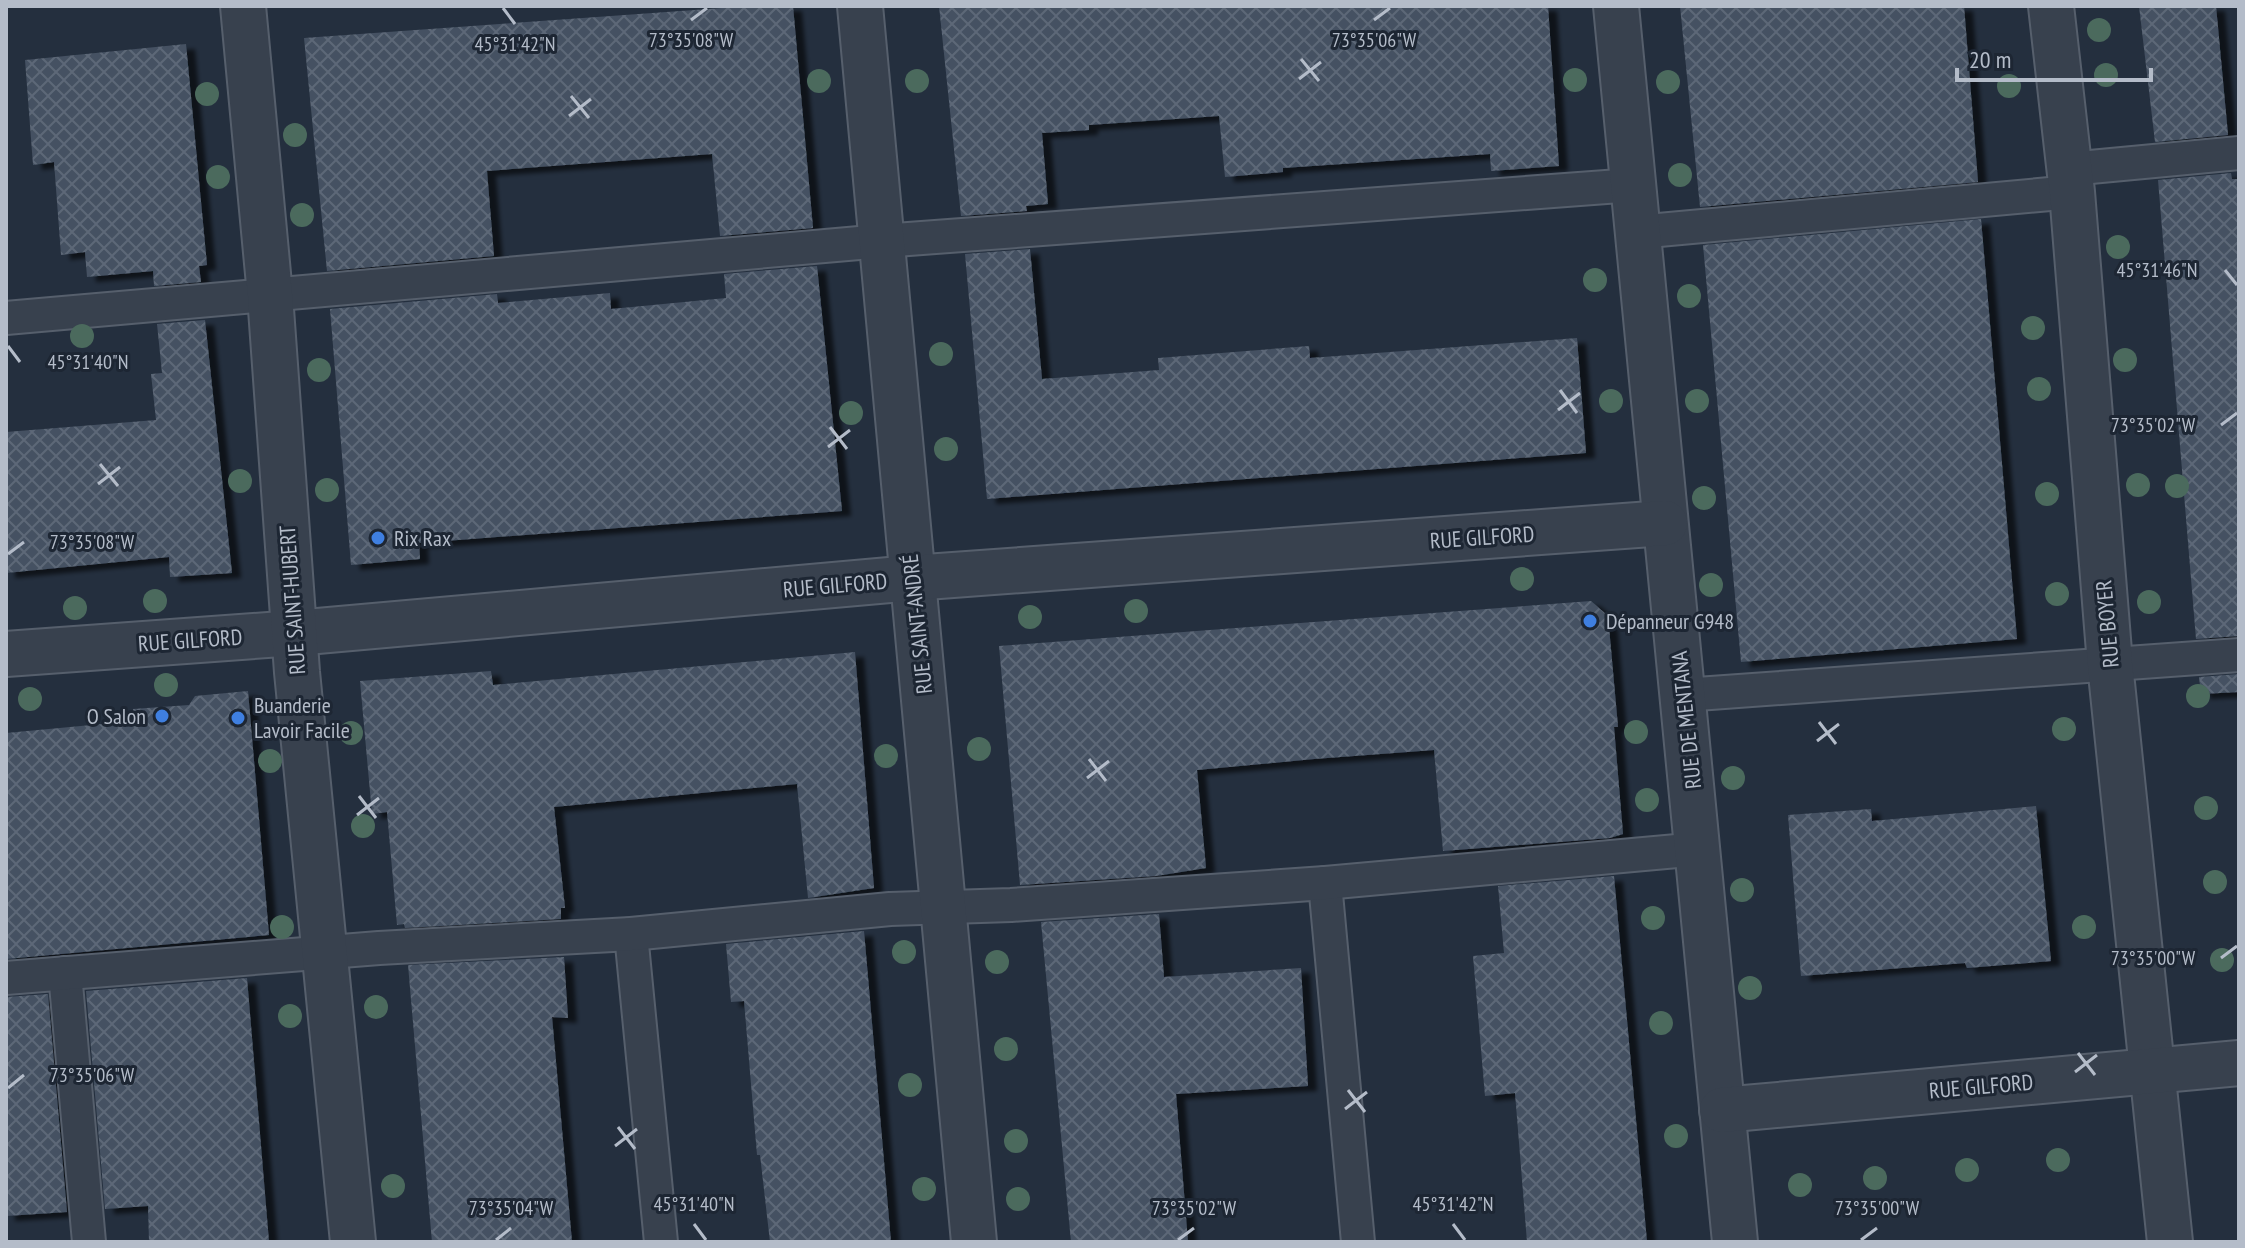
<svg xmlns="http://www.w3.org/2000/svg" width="2245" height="1248" font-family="'PT Sans Narrow',sans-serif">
  <defs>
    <pattern id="building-cross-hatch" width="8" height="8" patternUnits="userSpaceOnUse" patternTransform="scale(2)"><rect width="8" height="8" fill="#455162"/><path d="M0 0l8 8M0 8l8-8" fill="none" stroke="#5d6877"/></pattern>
    <filter id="shadow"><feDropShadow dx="9" dy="5" stdDeviation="2" flood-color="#0009"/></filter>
  </defs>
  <rect width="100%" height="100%" fill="#242f3e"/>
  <g fill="url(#building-cross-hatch)" filter="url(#shadow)">
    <polygon points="750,6 793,6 813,228 720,236 712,154 487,171 494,256 327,271 304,38"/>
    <polygon points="939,6 1548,6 1559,166 1491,171 1490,154 1283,168 1283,172 1225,177 1219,116 1089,125 1089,130 1042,133 1048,204 1026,206 1027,211 961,216"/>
    <polygon points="1680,6 1964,6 1978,182 1700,207"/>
    <polygon points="2139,6 2216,6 2228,135 2155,142"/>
    <polygon points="186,44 207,265 199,266 201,282 154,286 153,271 87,277 85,252 61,255 54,162 33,165 25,60"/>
    <polygon points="2231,173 2232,179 2239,179 2239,636 2196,639 2158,180"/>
    <polygon points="1981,219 2017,639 1741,662 1703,245"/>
    <polygon points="1030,249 1042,379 1159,370 1158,358 1309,346 1310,358 1577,338 1586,453 987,499 965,254"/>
    <polygon points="817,266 842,511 419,543 420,559 351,565 330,309 497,294 498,303 610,293 611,309 726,298 724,274"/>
    <polygon points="205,320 232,573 170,577 169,557 6,573 6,432 156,420 151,374 162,373 157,324"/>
    <polygon points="1591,601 1608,616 1618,727 1614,727 1623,834 1610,838 1443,851 1434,750 1314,759 1197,770 1206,868 1156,876 1020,885 999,646"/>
    <polygon points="855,652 874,888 808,898 797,784 554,807 565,908 561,908 561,919 405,928 404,924 397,925 387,812 372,814 360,681 491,671 493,685"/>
    <polygon points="2239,674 2239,692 2201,694 2199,677"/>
    <polygon points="248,691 269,935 6,959 6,733 134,721 133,709 189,705 195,696"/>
    <polygon points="2036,806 2051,961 1967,968 1965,963 1801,976 1788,815 1871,809 1872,821"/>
    <polygon points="1614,876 1647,1242 1527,1242 1515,1093 1485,1096 1473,956 1504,953 1498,886"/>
    <polygon points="1159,914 1164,977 1301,968 1308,1086 1176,1094 1188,1242 1071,1242 1041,922"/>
    <polygon points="864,931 891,1242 770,1242 760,1155 757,1155 744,1001 731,1002 726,944"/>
    <polygon points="564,957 568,1018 552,1017 572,1242 432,1242 408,965"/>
    <polygon points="247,978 269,1242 149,1242 148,1206 105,1209 86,991"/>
    <polygon points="48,994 67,1212 6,1216 6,997"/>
  </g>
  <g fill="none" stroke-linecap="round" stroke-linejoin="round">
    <g stroke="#565f6c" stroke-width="36">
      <g id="service">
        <polyline points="2069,169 2239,153"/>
        <polyline points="1637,232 2072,192"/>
        <polyline points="6,318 882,241 1633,185"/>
        <polyline points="1683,695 2239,655"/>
        <polyline points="1325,883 1358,1242"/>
        <polyline points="631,934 661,1242"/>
        <polyline points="65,973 89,1242"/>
        <polyline points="6,978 379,948 631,934 890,909 1011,905 1325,883 1699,849"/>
      </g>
    </g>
    <g stroke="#565f6c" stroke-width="48">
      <g id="minor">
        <polyline points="860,6 974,1242"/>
        <polyline points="1616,6 1735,1242"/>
        <polyline points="2051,6 2072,192 2110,664 2170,1242"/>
        <polyline points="6,654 295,633 912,578 1665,523"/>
        <polyline points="1722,1110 2239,1063"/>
      </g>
    </g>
    <g stroke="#565f6c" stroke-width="48">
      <polyline id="tertiary" points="243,6 270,295 297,672 353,1242"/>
    </g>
    <use href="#service" stroke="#38414e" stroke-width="32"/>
    <use href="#minor" stroke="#38414e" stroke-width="44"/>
    <use href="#tertiary" stroke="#38414e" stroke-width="44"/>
  </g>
  <g fill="#4b6a5d">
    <circle cx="2099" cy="30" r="12"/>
    <circle cx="2106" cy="75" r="12"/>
    <circle cx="1575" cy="80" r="12"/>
    <circle cx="819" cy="81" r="12"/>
    <circle cx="917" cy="81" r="12"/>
    <circle cx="1668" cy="82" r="12"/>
    <circle cx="2009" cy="86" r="12"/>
    <circle cx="207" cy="94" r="12"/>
    <circle cx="295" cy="135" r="12"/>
    <circle cx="1680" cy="175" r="12"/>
    <circle cx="218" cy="177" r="12"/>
    <circle cx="302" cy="215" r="12"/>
    <circle cx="2118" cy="247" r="12"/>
    <circle cx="1595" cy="280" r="12"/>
    <circle cx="1689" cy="296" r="12"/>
    <circle cx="2033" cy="328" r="12"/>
    <circle cx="82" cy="336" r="12"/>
    <circle cx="941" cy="354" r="12"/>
    <circle cx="2125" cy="360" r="12"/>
    <circle cx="319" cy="370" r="12"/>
    <circle cx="2039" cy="389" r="12"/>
    <circle cx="1611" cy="401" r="12"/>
    <circle cx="1697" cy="401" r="12"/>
    <circle cx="851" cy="413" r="12"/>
    <circle cx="946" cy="449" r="12"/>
    <circle cx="240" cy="481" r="12"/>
    <circle cx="2138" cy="485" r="12"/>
    <circle cx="2177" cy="486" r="12"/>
    <circle cx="327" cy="490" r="12"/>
    <circle cx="2047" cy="494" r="12"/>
    <circle cx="1704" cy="498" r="12"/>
    <circle cx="1522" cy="579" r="12"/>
    <circle cx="1711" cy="585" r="12"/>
    <circle cx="2057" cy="594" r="12"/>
    <circle cx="155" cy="601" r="12"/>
    <circle cx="2149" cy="602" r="12"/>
    <circle cx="75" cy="608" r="12"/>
    <circle cx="1136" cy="611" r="12"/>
    <circle cx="1030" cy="617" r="12"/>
    <circle cx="166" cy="685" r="12"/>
    <circle cx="2198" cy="696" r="12"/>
    <circle cx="30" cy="699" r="12"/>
    <circle cx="2064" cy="729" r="12"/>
    <circle cx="1636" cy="732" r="12"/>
    <circle cx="351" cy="733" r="12"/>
    <circle cx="979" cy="749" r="12"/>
    <circle cx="886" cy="756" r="12"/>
    <circle cx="270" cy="761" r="12"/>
    <circle cx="1733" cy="778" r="12"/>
    <circle cx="1647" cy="800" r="12"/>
    <circle cx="2206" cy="808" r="12"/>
    <circle cx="363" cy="826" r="12"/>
    <circle cx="2215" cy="882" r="12"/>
    <circle cx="1742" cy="890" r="12"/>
    <circle cx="1653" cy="918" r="12"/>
    <circle cx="282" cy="927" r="12"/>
    <circle cx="2084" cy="927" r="12"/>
    <circle cx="904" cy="952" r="12"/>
    <circle cx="2222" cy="960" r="12"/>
    <circle cx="997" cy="962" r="12"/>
    <circle cx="1750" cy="988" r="12"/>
    <circle cx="376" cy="1007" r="12"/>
    <circle cx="290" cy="1016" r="12"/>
    <circle cx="1661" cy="1023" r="12"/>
    <circle cx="1006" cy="1049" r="12"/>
    <circle cx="910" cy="1085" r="12"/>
    <circle cx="1676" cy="1136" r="12"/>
    <circle cx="1016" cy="1141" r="12"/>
    <circle cx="2058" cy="1160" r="12"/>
    <circle cx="1967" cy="1170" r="12"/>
    <circle cx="1875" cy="1178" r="12"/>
    <circle cx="1800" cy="1185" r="12"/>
    <circle cx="393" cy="1186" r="12"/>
    <circle cx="924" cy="1189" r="12"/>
    <circle cx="1018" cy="1199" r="12"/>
  </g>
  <path fill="none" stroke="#b4bcc9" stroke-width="3" d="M503,8L515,24M691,20L707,8M1374,20L1390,8M1301,59L1319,81M1299,79L1321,62M571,96L589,118M569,116L591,99M2225,270L2237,285M8,346L20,362M1560,390L1577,413M1558,410L1580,393M2221,425L2237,413M830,427L847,449M828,447L850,430M100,464L118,486M98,484L120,467M8,554L24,542M1819,722L1836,744M1817,741L1839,724M1089,759L1106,781M1087,778L1109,761M359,796L376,818M357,815L379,798M2221,958L2237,946M2078,1053L2095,1075M2075,1072L2097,1055M8,1088L24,1075M1348,1090L1365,1112M1345,1109L1367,1092M618,1127L635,1149M615,1146L637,1129M694,1224L706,1240M1453,1224L1465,1240M496,1240L511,1228M1178,1240L1194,1228M1861,1240L1877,1228"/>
  <g fill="#3f7fe0" stroke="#1d2633" stroke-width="3">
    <circle cx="378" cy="538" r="8"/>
    <circle cx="1590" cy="621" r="8"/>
    <circle cx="162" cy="716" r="8"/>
    <circle cx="238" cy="718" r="8"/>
  </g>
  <g text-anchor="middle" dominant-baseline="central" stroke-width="6" stroke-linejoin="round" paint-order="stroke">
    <g font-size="22" fill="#b4bcc9" stroke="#1d2633">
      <text transform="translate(1482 537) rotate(-4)">RUE GILFORD</text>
      <text transform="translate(835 585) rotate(-5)">RUE GILFORD</text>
      <text transform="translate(292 600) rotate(-94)">RUE SAINT-HUBERT</text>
      <text transform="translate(917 624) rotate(-96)">RUE SAINT-ANDRÉ</text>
      <text transform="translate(2107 624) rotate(-95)">RUE BOYER</text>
      <text transform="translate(190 640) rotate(-4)">RUE GILFORD</text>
      <text transform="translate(1686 720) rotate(-96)">RUE DE MENTANA</text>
      <text transform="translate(1981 1086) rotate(-5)">RUE GILFORD</text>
    </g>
    <g font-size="22" fill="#b4bcc9" stroke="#1d2633" text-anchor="start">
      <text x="394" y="538">Rix Rax</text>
      <text x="1606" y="621">Dépanneur G948</text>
      <text x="254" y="705">Buanderie<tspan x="254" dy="25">Lavoir Facile</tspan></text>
      <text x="146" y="716" text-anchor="end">O Salon</text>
    </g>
  </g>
  <g font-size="20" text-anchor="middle" fill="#b4bcc9" stroke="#1d2633" stroke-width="6" stroke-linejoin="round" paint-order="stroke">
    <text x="691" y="47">73°35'08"W</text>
    <text x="1374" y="47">73°35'06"W</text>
    <text x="515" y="51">45°31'42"N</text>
    <text x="2157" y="277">45°31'46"N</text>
    <text x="88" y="369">45°31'40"N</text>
    <text x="2153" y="432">73°35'02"W</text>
    <text x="92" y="549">73°35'08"W</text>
    <text x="2153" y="965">73°35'00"W</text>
    <text x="92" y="1082">73°35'06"W</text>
    <text x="694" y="1211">45°31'40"N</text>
    <text x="1453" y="1211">45°31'42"N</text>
    <text x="511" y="1215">73°35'04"W</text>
    <text x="1194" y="1215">73°35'02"W</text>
    <text x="1877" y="1215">73°35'00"W</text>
  </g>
  <rect width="2245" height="1248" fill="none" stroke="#b4bcc9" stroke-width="16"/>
  <path d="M1957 68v12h194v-12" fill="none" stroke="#b4bcc9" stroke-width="4"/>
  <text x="1969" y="68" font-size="24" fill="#b4bcc9" stroke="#1d2633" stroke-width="6" paint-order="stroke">20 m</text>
</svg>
